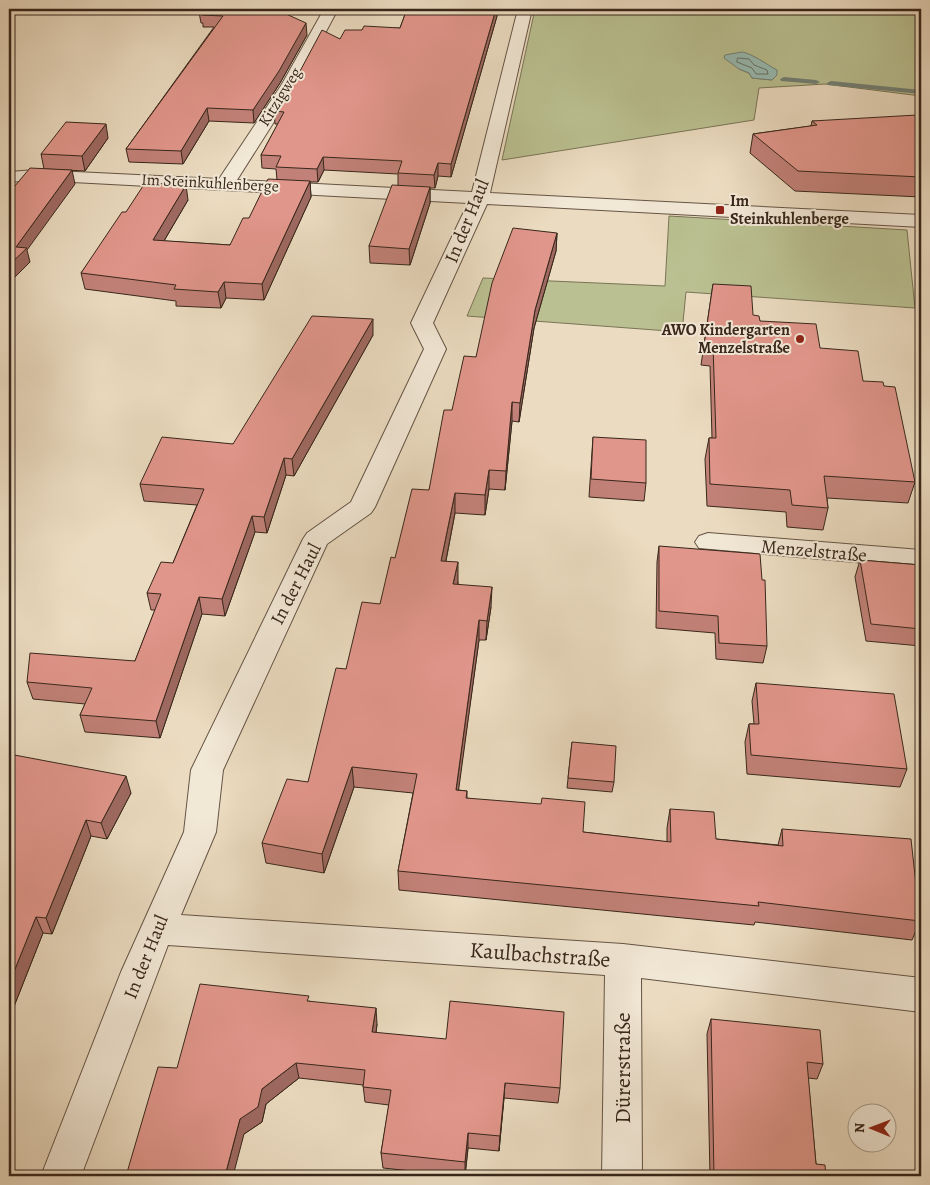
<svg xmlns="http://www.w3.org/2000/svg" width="930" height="1185" font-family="Alegreya,serif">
  <rect width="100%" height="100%" fill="#ebdbc0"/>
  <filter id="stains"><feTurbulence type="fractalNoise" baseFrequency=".004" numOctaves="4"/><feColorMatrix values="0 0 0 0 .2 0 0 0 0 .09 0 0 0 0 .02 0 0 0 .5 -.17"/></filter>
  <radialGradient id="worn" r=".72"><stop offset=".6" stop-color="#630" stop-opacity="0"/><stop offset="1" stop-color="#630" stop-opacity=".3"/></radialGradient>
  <g fill="#bac091" stroke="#797456" fill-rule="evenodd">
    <path d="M535,9H921V96L825,84L759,88L754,120L502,160ZM757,60L777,71L772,80L752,78L749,73L739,69Z"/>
    <polygon points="669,216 907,230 915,308 686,292 682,332 467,316 483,278 665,286"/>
  </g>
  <path fill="#98bbb2" stroke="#728076" d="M742,52C753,54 766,64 777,70V75L772,80L752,78L749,73L739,69L724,58L725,55Z"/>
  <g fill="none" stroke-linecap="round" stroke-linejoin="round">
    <polygon stroke="#687166" stroke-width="1" points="738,58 749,59 754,65 767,70 768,74 756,74 752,68 737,62"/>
    <g fill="#728076" fill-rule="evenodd">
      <polygon points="784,77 816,80 820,82 816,84 781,81 780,79"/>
      <polygon points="831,81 921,90 921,94 828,85 827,83"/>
    </g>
    <g stroke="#655444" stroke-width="2">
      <g id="street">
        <polygon points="324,9 338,9 298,84 237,180 472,192 518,9 532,9 490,193 921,215 921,227 487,204 433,323 446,349 375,507 371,513 327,544 223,770 216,832 181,915 623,944 921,978 921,1012 641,978 642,1176 602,1176 605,975 168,945 81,1176 41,1176 121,972 184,832 191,770 303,539 307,533 351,502 424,349 411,323 468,203 35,180 9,182 9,172 35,170 219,179 282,84"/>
        <polygon points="708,533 921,550 921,568 699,548 695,542 699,536"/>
      </g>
    </g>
    <use href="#street" fill="#f2e8d6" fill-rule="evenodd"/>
  </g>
  <g fill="#c28178" stroke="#38271b">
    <polygon points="201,9 307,35 280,83 254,123 209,121 183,164 129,162 126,149 214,27 203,27 203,23 201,23 199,12"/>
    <polygon points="407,9 499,9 451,177 438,176 435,188 430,188 430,203 410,265 370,263 369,246 398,186 398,174 324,170 318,182 310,182 311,197 264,300 226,298 221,308 176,306 176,301 85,289 81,273 126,212 188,200 164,241 230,245 277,180 276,169 262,168 261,155 278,124 275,124 274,111 340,39 362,30 400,28"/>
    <polygon points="812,121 921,127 921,197 795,191 750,153 753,134 811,126"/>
    <polygon points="108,138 85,171 44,169 41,154"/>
    <polygon points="557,233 556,251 534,328 519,422 512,421 505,490 489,489 485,515 455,513 446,561 458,582 458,584 491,607 486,640 479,640 458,790 467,791 467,798 583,832 667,842 667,828 670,809 716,839 778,845 782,829 920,921 912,940 755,922 754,925 399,890 398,871 413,793 354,787 324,873 266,863 262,843 308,782 346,669 380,604 395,558 429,490 452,410 476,357"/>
    <polygon points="713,284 760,321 820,348 863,381 915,482 908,503 827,498 828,508 823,530 787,527 786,512 707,506 705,459 709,438 712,438 710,366 701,365"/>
    <polygon points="373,335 294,476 286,475 267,533 255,532 225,616 202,614 160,738 85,732 80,715 85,704 33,699 27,682 135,661 155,610 151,610 147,593 173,563 197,505 144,501 140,484 233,444"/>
    <polygon points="593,437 646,483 644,501 589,497"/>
    <polygon points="659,546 767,646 763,663 716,659 715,633 656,628 657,562"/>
    <polygon points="860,560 921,565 921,646 866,641 855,577"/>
    <polygon points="756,683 907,769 900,787 747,774 745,742 749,724 754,724 752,701"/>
    <polygon points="572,742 614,782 612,792 567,788"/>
    <polygon points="9,754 131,793 107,839 91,836 52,934 43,933 9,1019"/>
    <polygon points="309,1001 377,1024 376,1033 560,1088 558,1103 504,1098 499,1151 468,1148 465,1176 461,1176 383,1168 381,1153 389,1105 365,1102 363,1085 299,1078 266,1104 262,1122 244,1134 177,1068"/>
    <polygon points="711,1019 823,1064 817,1079 808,1078 816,1164 826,1176 710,1176 707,1034"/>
  </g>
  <g fill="#9e6961" stroke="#38271b">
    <polygon points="496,9 499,9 451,177 451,164"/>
    <polygon points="306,23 307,35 280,83 254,123 253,110"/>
    <polygon points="207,108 209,121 183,164 181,151"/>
    <polygon points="106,124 108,138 85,171 82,156"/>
    <polygon points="323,157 324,170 318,182 317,169"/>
    <polygon points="438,163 438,176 435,188 434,175"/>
    <polygon points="72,170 75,184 27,250 30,262 9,283 9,265 16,247"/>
    <polygon points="310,181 311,197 264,300 262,284"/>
    <polygon points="186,185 188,200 155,256 153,240"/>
    <polygon points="430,187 430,203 410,265 409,249"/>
    <polygon points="557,233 556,251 534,328 519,422 520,403 535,310"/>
    <polygon points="224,282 226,298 221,308 218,292"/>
    <polygon points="373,319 373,335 294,476 292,459"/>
    <polygon points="512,402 512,421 505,490 506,471"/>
    <polygon points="284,458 286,475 267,533 264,517"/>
    <polygon points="489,470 489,489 485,515 485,495"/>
    <polygon points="455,493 455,513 442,580 441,561"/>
    <polygon points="252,516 255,532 225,616 222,599"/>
    <polygon points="458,562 458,582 454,604 453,584"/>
    <polygon points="492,587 491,607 486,640 487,621"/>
    <polygon points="199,597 202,614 160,738 156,721"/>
    <polygon points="479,620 479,640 456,809 456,790"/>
    <polygon points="352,767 354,787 324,873 322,854"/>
    <polygon points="126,776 131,793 107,839 101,823"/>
    <polygon points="86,820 91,836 52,934 46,918"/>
    <polygon points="36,917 43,933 9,1019 9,984"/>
    <polygon points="376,1008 377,1024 374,1048 372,1032"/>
    <polygon points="296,1063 299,1078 266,1104 262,1122 244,1134 233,1176 225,1176 240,1119 262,1089"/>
    <polygon points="505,1083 504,1098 499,1151 500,1136"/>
    <polygon points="468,1133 468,1148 465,1176 465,1162"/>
  </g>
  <g fill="#e1968b" stroke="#38271b">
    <polygon points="201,9 275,9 306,23 279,71 253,110 207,108 181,151 126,149 223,16 202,15 204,12 199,12"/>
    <polygon points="407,9 496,9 451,164 438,163 434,175 398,173 402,161 323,157 317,169 276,167 281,156 261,155 284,112 274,111 299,73 322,30 340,39 345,30 362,30 364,26 400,28"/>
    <polygon points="917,115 921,127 921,177 798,171 753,134 817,125 812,121"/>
    <polygon points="66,122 106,124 82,156 41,154"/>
    <polygon points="30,168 72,170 16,247 27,248 9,265 9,193"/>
    <polygon points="268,179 310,181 262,284 224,282 218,292 174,289 176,285 81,273 122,212 126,212 145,183 186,185 153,240 230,245 243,218 249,218"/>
    <polygon points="392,185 430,187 409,249 369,246"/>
    <polygon points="513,228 557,233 535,310 520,403 512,402 506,471 489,470 485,495 455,493 441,561 458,562 453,584 492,587 487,621 479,620 456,790 467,791 466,798 541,804 542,798 585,802 583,832 671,842 670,809 714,812 716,839 783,846 782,829 911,839 920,921 758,902 759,906 398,871 417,774 352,767 322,854 262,843 287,779 308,782 336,668 346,669 362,602 380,604 391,557 395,558 412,489 429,490 444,410 452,410 464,356 476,357 492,283"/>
    <polygon points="713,284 751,286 753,315 759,316 760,321 816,324 820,348 858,351 863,381 883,382 884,386 895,387 915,482 824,476 828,508 792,505 790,490 710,484 709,438 716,438 713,345 704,345"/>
    <polygon points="312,316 373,319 292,459 284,458 264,517 252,516 222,599 199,597 156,721 80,715 92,688 27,682 30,653 135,661 161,594 147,593 161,562 173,563 204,489 140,484 162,437 233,444"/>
    <polygon points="593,437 646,440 646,483 591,479"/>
    <polygon points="659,546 760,554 762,580 765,580 767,646 719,643 718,616 659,611"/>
    <polygon points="860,560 921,565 921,629 871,624"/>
    <polygon points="756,683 894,694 907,769 751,755 749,724 759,724"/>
    <polygon points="572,742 616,746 614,782 568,778"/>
    <polygon points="9,754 126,776 101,823 86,820 46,918 36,917 9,984"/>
    <polygon points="200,984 309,996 307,1001 376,1008 372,1032 446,1039 450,1001 564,1012 560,1088 505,1083 500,1136 468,1133 465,1162 381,1153 391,1090 363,1087 365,1070 296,1063 262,1089 258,1107 240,1119 225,1176 126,1176 158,1067 177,1068"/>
    <polygon points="711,1019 820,1030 823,1064 807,1062 816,1164 825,1165 826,1176 714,1176"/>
  </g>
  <g fill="#8f2418" stroke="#f2e8d6" stroke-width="2">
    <rect x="715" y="205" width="10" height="10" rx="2.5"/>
    <circle cx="800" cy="339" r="5"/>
  </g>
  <g text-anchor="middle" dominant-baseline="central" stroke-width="4" stroke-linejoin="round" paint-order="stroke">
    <g font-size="16" fill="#38271b" stroke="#f2e8d6">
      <text transform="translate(280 97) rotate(-58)">Kitzigweg</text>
      <text transform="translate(210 183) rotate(3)">Im Steinkuhlenberge</text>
    </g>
    <g font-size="16" font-weight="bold" fill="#38271b" stroke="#f2e8d6" text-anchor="start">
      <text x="730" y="201">Im<tspan x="730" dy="18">Steinkuhlenberge</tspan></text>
      <text x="790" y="330" text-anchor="end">AWO Kindergarten<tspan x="790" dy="18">Menzelstraße</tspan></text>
    </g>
    <g font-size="19" fill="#38271b" stroke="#f2e8d6">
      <text transform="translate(467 221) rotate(-68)">In der Haul</text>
      <text transform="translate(814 551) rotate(5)">Menzelstraße</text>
      <text transform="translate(296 584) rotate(-63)">In der Haul</text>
      <text transform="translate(146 957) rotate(-68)">In der Haul</text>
    </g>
    <g font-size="22" fill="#38271b" stroke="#f2e8d6">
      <text transform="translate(540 955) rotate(4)">Kaulbachstraße</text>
      <text transform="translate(623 1068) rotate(-90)">Dürerstraße</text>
    </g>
  </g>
  <rect width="930" height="1185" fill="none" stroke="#ebdbc0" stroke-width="30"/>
  <rect x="10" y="10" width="910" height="1165" fill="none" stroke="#38271b" stroke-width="2.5"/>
  <rect x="15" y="15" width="900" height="1155" fill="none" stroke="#38271b"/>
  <g transform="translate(872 1128) rotate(271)"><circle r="24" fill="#f2e8d6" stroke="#a89b8b"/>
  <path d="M0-4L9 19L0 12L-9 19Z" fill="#8f2418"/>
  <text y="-8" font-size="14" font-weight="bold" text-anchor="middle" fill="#38271b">N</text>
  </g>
  <rect width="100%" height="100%" filter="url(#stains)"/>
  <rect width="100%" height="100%" fill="url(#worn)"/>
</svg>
